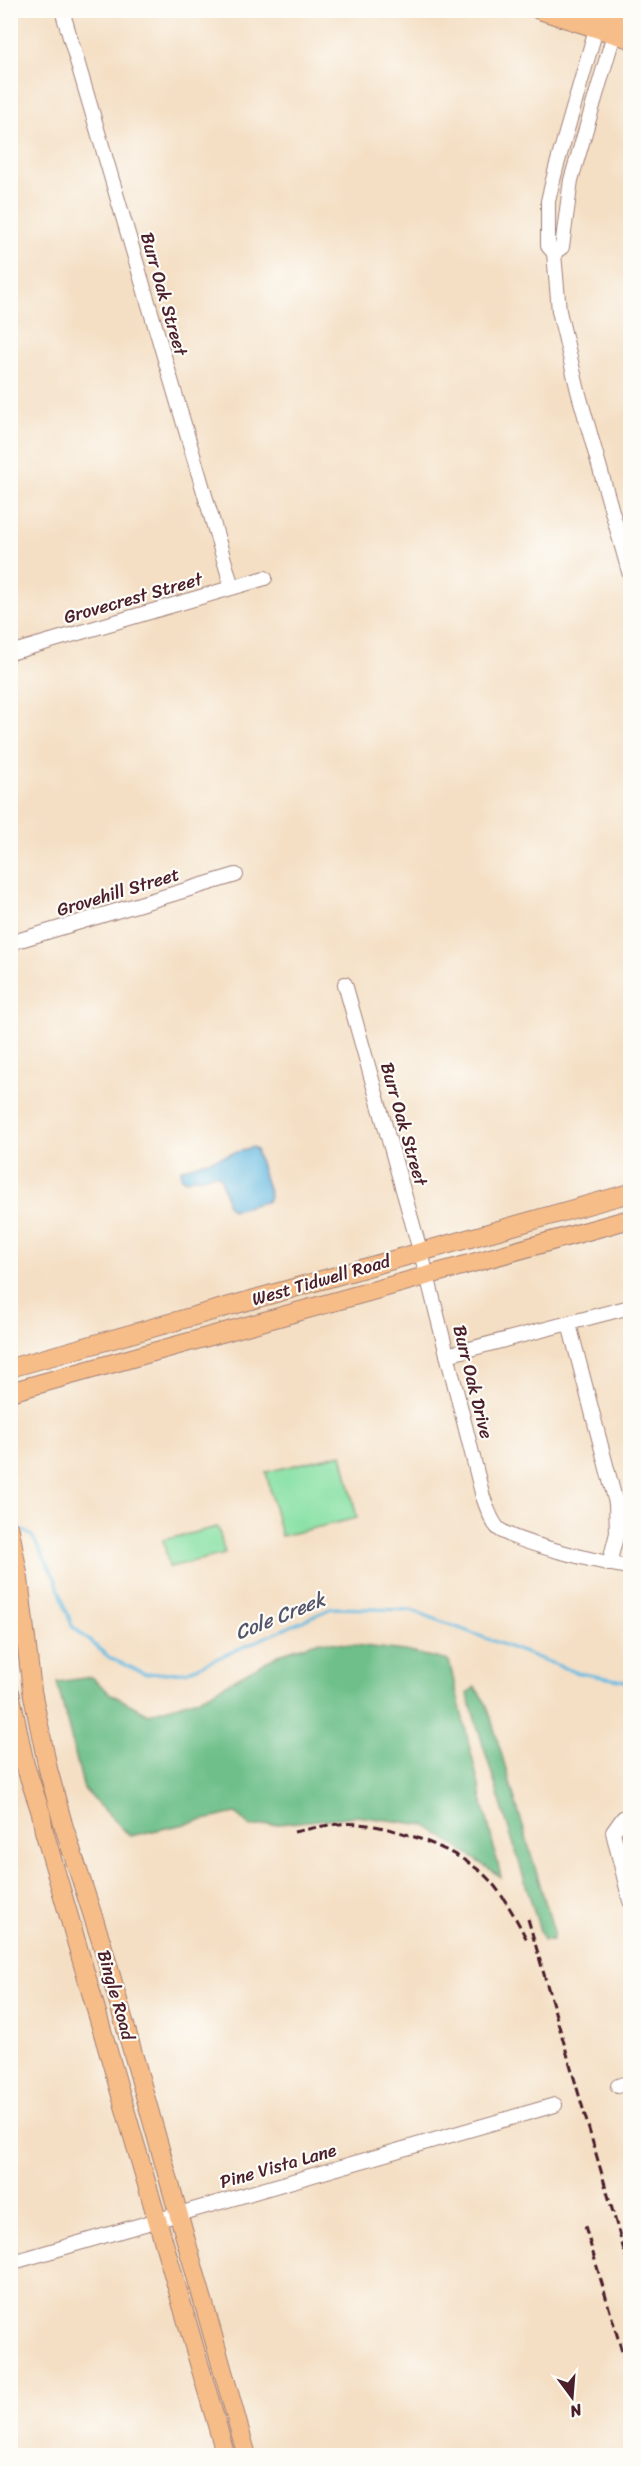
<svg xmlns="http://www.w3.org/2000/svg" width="641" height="2466" font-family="Sriracha,sans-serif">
  <rect width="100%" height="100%" fill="#fdfcf7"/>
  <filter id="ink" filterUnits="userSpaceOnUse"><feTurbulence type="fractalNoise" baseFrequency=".0167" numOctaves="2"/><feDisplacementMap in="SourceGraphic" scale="12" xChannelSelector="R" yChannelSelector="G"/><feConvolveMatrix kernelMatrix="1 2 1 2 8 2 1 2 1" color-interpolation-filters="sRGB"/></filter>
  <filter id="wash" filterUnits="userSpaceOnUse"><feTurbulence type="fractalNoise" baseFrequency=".008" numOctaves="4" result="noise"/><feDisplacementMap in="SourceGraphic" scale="24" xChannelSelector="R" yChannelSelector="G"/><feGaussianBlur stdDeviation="1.35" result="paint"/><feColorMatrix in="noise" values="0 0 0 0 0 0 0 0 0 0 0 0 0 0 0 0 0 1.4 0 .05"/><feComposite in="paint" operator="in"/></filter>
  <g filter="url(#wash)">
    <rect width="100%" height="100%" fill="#f4dfc4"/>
    <g fill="#89e1a5" stroke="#6a8068" stroke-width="1.5">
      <polygon points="342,1454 357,1518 281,1536 266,1472"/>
      <polygon points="218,1527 225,1554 169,1567 163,1540"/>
    </g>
    <g fill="#6ebf8a" stroke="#5c6f5a" stroke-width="1.5">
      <polygon points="320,1641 405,1651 449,1661 501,1877 425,1825 357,1816 250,1827 236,1813 130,1836 84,1789 57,1682 91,1677 111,1694 148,1714 201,1698 282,1653"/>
      <polygon points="475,1687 487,1705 554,1932 552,1940 543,1940 467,1693"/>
    </g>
    <polygon fill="#65bae1" stroke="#586c86" stroke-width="1.5" points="253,1147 256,1150 270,1196 268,1201 233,1210 228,1206 221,1178 217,1174 185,1180 181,1178 181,1169"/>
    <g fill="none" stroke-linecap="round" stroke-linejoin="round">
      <polyline stroke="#65bae1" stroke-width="3" points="18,1528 32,1536 55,1578 72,1626 110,1658 146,1674 186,1672 332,1608 411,1610 578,1673 630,1682"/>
    </g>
  </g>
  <g filter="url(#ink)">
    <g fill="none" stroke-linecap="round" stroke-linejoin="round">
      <g stroke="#9f7f78" stroke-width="16">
        <g id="minor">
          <polyline points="62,10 232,587"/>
          <polyline points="596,29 556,168 548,201 548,246 554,253 559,311 578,391 630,575"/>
          <polyline points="554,253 562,247 571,180 614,34"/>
          <polyline points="10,653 265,578"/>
          <polyline points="10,943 236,875"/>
          <path d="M345,984L427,1275L483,1497C487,1507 490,1519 497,1527C509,1542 608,1564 630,1567"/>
          <polyline points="569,1324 616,1503 617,1533 609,1564"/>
          <polyline points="447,1355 630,1307"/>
          <polyline points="630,1814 623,1818 613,1832 630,1901"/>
          <polyline points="618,2086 630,2082"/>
          <polyline points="10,2263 555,2105"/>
        </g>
      </g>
      <g stroke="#9f7f78" stroke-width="20">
        <g id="major">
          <polyline points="539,10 630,39"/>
          <polyline points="10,1368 630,1193"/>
          <polyline points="10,1392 630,1219"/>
          <polyline points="10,1530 19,1579 32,1691 48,1769 63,1824 102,1944 247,2456"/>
          <polyline points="10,1692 25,1765 41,1813 44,1831 226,2456"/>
        </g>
      </g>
      <g stroke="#9f7f78" stroke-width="23">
        <polyline id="highway" points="583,10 630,25"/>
      </g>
      <use href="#minor" stroke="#fff" stroke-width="14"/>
      <use href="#major" stroke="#f7bd88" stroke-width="18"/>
      <use href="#highway" stroke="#f7bd88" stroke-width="21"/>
      <g stroke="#4a1f2b" stroke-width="3" stroke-dasharray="9 4.5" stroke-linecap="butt">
        <path d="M294,1832C309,1829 324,1825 339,1824C380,1820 447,1845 480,1871C499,1886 517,1920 528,1942"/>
        <polyline points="528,1919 630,2271"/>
        <polyline points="585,2226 630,2379"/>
      </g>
    </g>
  </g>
  <g text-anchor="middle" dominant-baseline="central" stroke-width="4.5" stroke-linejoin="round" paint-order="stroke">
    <g font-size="18" fill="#4a1f2b" stroke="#fdfcf7">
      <text transform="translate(164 294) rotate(74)">Burr Oak Street</text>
      <text transform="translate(133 598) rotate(-16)">Grovecrest Street</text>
      <text transform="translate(118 892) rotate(-17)">Grovehill Street</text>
      <text transform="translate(404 1124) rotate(74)">Burr Oak Street</text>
      <text transform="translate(321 1280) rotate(-16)">West Tidwell Road</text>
      <text transform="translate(473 1382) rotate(76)">Burr Oak Drive</text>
      <text transform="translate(116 1995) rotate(74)">Bingle Road</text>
      <text transform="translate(278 2166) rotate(-16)">Pine Vista Lane</text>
    </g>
    <g font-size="20" font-style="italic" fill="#53556b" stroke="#fdfcf7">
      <text transform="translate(280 1616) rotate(-22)">Cole Creek</text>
    </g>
  </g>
  <rect width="641" height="2466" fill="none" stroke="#fdfcf7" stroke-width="36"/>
  <g transform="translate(572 2397) rotate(164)" stroke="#fdfcf7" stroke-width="4.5" paint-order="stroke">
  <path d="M0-4.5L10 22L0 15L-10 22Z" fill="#4a1f2b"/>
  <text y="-9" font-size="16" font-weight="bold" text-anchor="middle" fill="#4a1f2b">N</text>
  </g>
</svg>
